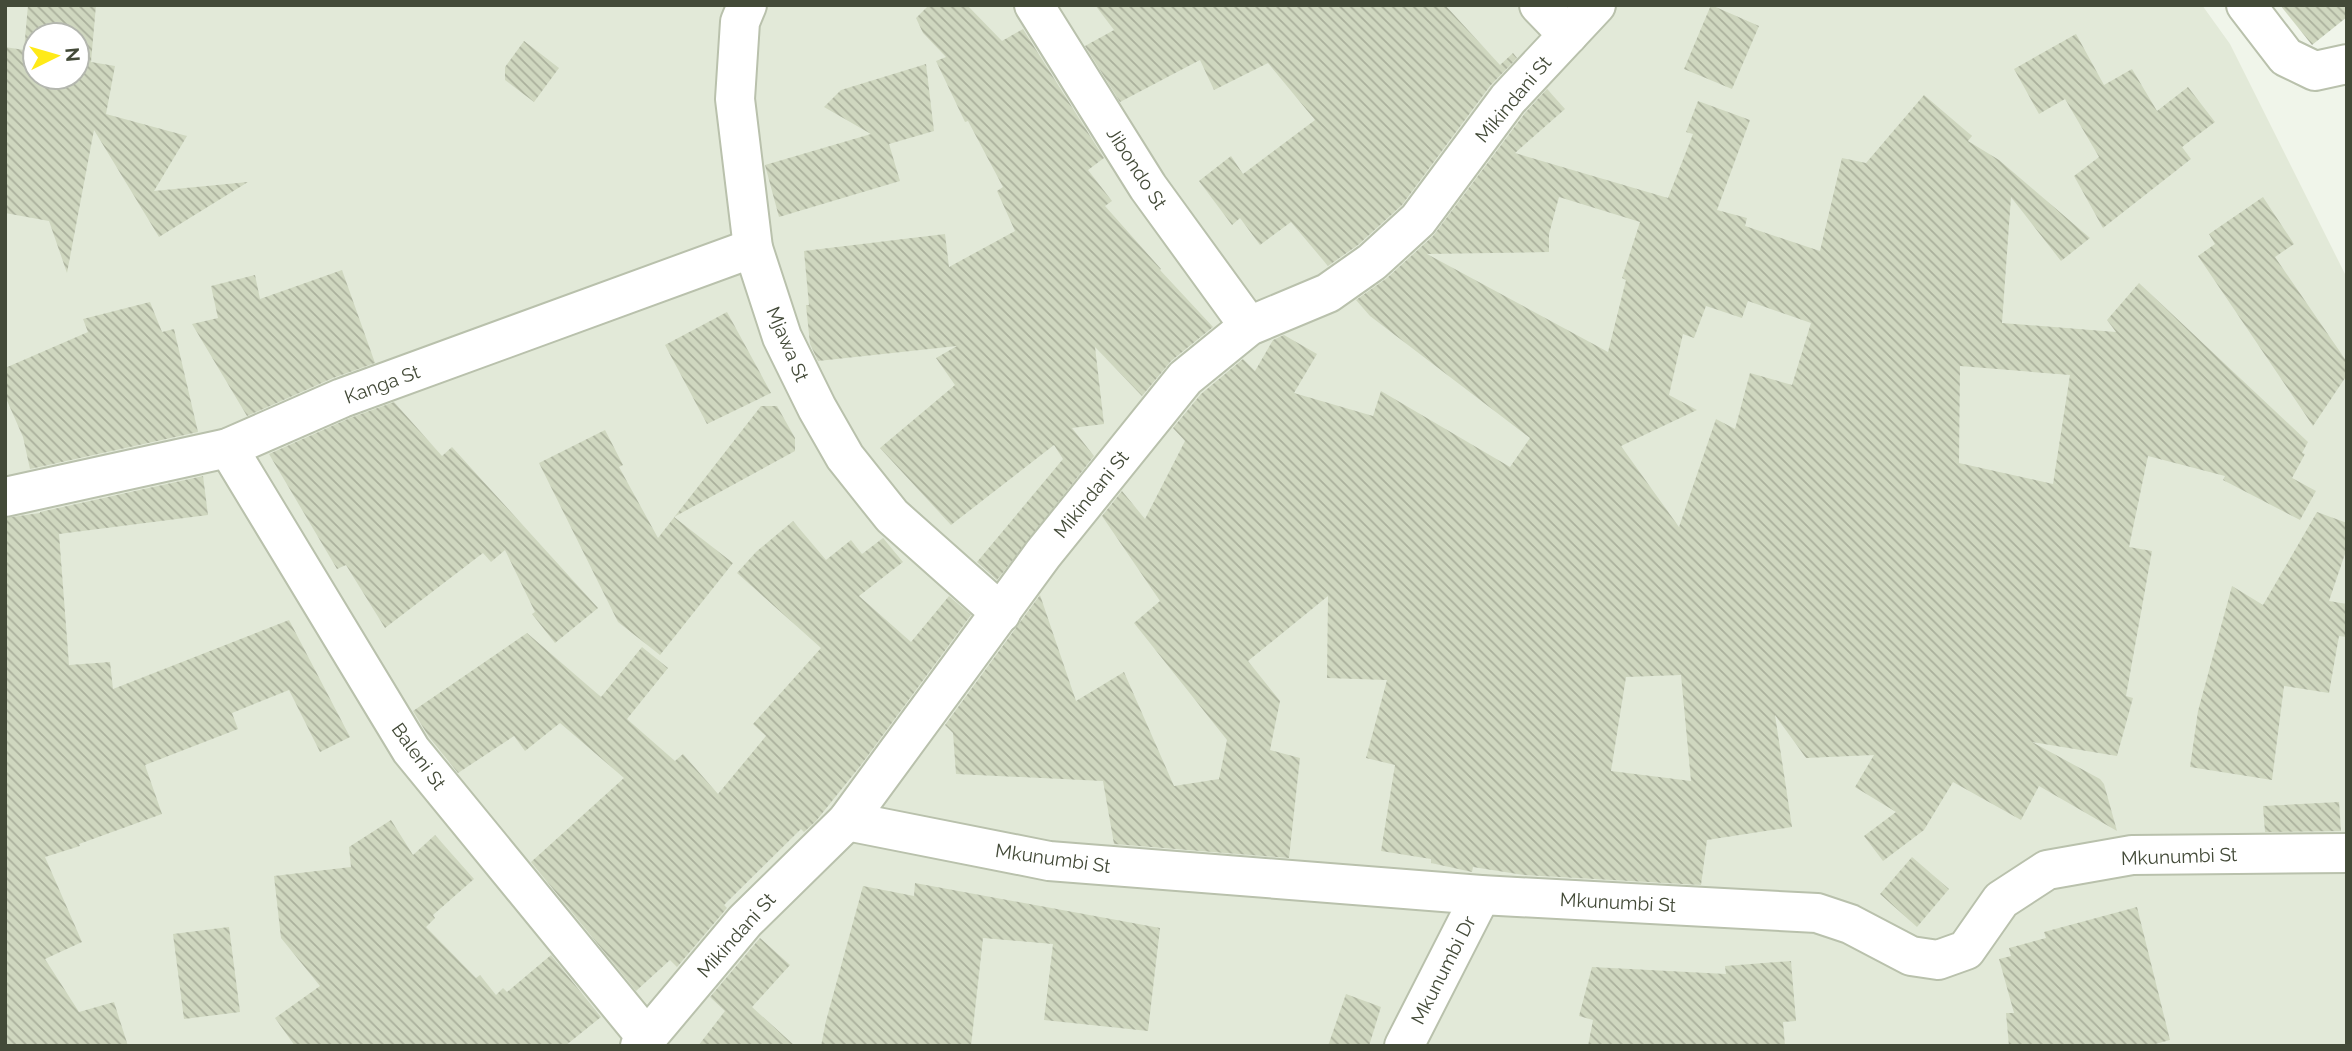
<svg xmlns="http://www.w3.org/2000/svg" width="2352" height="1051" font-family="Raleway,sans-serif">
  <defs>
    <pattern id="building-back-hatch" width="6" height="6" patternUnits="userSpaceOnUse" patternTransform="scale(1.75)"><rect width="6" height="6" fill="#cfd7bf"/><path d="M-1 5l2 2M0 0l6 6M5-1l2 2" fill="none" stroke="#aab09c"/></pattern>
  </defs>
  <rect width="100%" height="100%" fill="#f0f5ea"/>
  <path fill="#e2e9d8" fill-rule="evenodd" d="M5,5H2202L2230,44L2347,278V1046H5ZM35,35H77V77H35Z"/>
  <g fill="url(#building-back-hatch)" fill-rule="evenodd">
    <path d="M28,5H96L91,62L115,66L106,114L187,136L154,191L248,182L159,237L94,130L67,273L49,221L5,213V47L24,50ZM35,35H77V77H35Z"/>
    <polygon points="929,5 967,5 1002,41 1023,29 1104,158 1088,170 1112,201 1105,206 1161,269 1160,270 1213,327 1171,361 1142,396 1095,347 1104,424 1072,428 1094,456 997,580 977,562 1063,459 1054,445 951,525 880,448 955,385 936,358 957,346 818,361 810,344 806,305 809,305 804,251 945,234 949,267 1015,231 997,191 1003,187 968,121 965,122 936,61 946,57 923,33 916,18"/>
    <polygon points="1095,5 1445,5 1500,65 1513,53 1517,58 1490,86 1402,205 1358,245 1328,266 1291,222 1260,245 1240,218 1232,225 1199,181 1231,156 1243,174 1315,120 1268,63 1214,90 1200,60 1120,102 1085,46 1114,30"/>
    <polygon points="1711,5 1759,26 1732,89 1684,69"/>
    <polygon points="2280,5 2347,5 2347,17 2312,45"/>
    <polygon points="2076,34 2104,85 2132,69 2157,111 2188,87 2215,122 2182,147 2191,159 2103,228 2074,176 2099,157 2065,99 2039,114 2014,69"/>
    <polygon points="524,41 559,68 534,102 505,80 505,67"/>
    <polygon points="926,64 934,131 889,144 900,181 779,217 765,165 871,134 824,107 841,90"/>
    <path d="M1547,89L1565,109L1515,153L1668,198L1693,134L1686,132L1698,101L1750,120L1717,210L1747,218L1745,226L1820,251L1842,158L1866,163L1924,95L1972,136L1968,141L1999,160L2090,238L2061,261L2011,197L2002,323L2116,332L2107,320L2139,283L2308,442L2302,453L2305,454L2292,478L2316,491L2300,520L2223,480L2225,476L2148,456L2129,547L2152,551L2126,696L2133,698L2117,756L2032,742L2100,779L2104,784L2117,831L2039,786L2021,820L1953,782L1924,830L1883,861L1864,836L1896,812L1855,787L1874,755L1806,758L1775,715L1792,827L1707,840L1701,885L1524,875L1473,867L1472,872L1431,863V859L1381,851L1395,765L1366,758L1387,680L1327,678L1328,596L1248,661L1280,701L1270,750L1300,758L1289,858L1114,844L1103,781L956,774L953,733L945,725L1040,595L1076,701L1124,672L1174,786L1219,779L1227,740L1134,623L1160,601L1102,516L1122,491L1145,519L1185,441L1173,428L1201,394L1243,359L1255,371L1273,340L1284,335L1317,354L1294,393L1373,416L1381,391L1510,467L1530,438L1370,316L1356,300L1387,278L1433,236L1525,113ZM1559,197L1640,222L1622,278L1626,280L1608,352L1427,254L1549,252V234ZM1748,301L1811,323L1792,385L1750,373L1735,429L1716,419L1679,527L1621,446L1697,410L1669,395L1683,334L1694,338L1706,306L1742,318ZM1960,366L2070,375L2053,484L1959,463ZM1681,675L1691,781L1611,771L1626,677Z"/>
    <polygon points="2263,197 2294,244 2275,257 2347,362 2347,375 2313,426 2198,256 2215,244 2209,234"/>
    <polygon points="342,270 375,363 333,378 247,416 192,324 218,318 211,286 255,275 260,299"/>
    <polygon points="150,302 162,332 174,329 198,432 30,469 23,437 5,396 5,368 88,332 83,319"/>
    <polygon points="727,312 771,393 707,424 665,345"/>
    <polygon points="394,402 442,456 452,447 598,608 555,643 532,614 535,612 505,550 491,562 483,553 385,628 346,565 337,569 269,454 350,418"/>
    <polygon points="761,406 777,406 795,438 795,451 674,517 733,563 660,655 618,622 539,463 605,430 623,465 619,467 658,538"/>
    <polygon points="203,476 208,515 59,534 69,665 110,662 113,689 289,620 350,737 320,752 289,690 232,713 238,729 145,765 162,814 79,844 80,846 45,857 82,942 45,959 79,1012 114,1002 128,1046 5,1046 5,518 40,513 40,512"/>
    <polygon points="2317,512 2347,523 2347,548 2329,601 2347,604 2347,637 2339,636 2329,693 2284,686 2272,780 2190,767 2198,711 2232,586 2263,605"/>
    <polygon points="793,521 826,560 851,540 862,554 883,538 903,562 859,596 911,642 949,596 971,615 861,765 816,821 804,832 801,829 724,905 727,908 677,967 670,960 636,991 531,862 624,778 560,723 525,751 514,736 458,773 429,737 413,711 527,633 601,697 642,647 668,668 627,719 675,761 683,754 718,794 766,736 753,724 821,648 737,573 756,552"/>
    <polygon points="2339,802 2341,831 2265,832 2263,806"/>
    <polygon points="391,820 413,855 435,835 474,879 433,915 435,918 426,927 476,978 480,975 496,995 503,988 507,992 551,955 601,1017 565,1046 295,1046 275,1018 320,986 281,938 274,876 351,867 349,847"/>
    <polygon points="1912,857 1949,889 1917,927 1880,894"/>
    <polygon points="915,883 1160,928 1148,1031 1044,1020 1053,944 983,938 971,1046 821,1046 826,1021 863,886 914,896"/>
    <polygon points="2137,907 2170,1040 2148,1046 2009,1046 2006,1013 2014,1013 1999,959 2011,956 2009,948 2046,938 2044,932"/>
    <polygon points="229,927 240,1012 184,1019 173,934"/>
    <polygon points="760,938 790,965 752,1007 795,1046 698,1046 725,1011 710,997"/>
    <polygon points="1791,961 1796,1021 1783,1022 1785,1046 1588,1046 1593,1020 1579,1016 1592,967 1726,974 1725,966"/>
    <polygon points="1346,994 1381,1007 1369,1046 1328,1046"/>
  </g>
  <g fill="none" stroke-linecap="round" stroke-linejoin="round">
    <g stroke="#b9c1ac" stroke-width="42">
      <g id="minor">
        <polyline points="747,5 740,22 735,99 753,248 782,337 817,408 845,457 892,516 1001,613"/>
        <polyline points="1034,5 1148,187 1249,326"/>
        <polyline points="1539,5 1568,35"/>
        <polyline points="2246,5 2286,57 2315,71 2347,64"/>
        <polyline points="228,448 411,750 647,1038"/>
        <polyline points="5,497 228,448 342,398 753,248"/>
        <polyline points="847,821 1049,861 1481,895 1817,913 1850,924 1911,956 1938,960 1966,950 2001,900 2047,870 2132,855 2347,853"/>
        <polyline points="640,1046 745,921 847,821 1043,554 1185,378 1249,326 1328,293 1372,262 1418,220 1508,99 1596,5"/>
        <polyline points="1404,1046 1481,895"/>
      </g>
    </g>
    <use href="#minor" stroke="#fff" stroke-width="38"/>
  </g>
  <g text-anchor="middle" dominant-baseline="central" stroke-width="6" stroke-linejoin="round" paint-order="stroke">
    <g font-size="19" fill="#434a38" stroke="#fff">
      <text transform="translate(1513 99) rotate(-50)">Mikindani St</text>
      <text transform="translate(1137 168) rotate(57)">Jibondo St</text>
      <text transform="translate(788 344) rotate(67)">Mjawa St</text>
      <text transform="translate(382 384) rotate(-20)">Kanga St</text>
      <text transform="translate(1091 494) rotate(-51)">Mikindani St</text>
      <text transform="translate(419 756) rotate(54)">Baleni St</text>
      <text transform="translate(2179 856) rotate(-2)">Mkunumbi St</text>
      <text transform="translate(1053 858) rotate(8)">Mkunumbi St</text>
      <text transform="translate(1618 902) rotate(3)">Mkunumbi St</text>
      <text transform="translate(736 935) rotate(-48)">Mikindani St</text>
      <text transform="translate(1443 970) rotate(-63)">Mkunumbi Dr</text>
    </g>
  </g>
  <rect width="2352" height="1051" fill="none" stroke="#434a38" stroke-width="14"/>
  <g transform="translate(56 56) rotate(85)"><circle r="33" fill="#ffffff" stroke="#b4b7af" stroke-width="2"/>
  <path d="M0-5L12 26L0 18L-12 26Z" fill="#ffea18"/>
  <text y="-10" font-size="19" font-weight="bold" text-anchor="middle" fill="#434a38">N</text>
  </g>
</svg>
